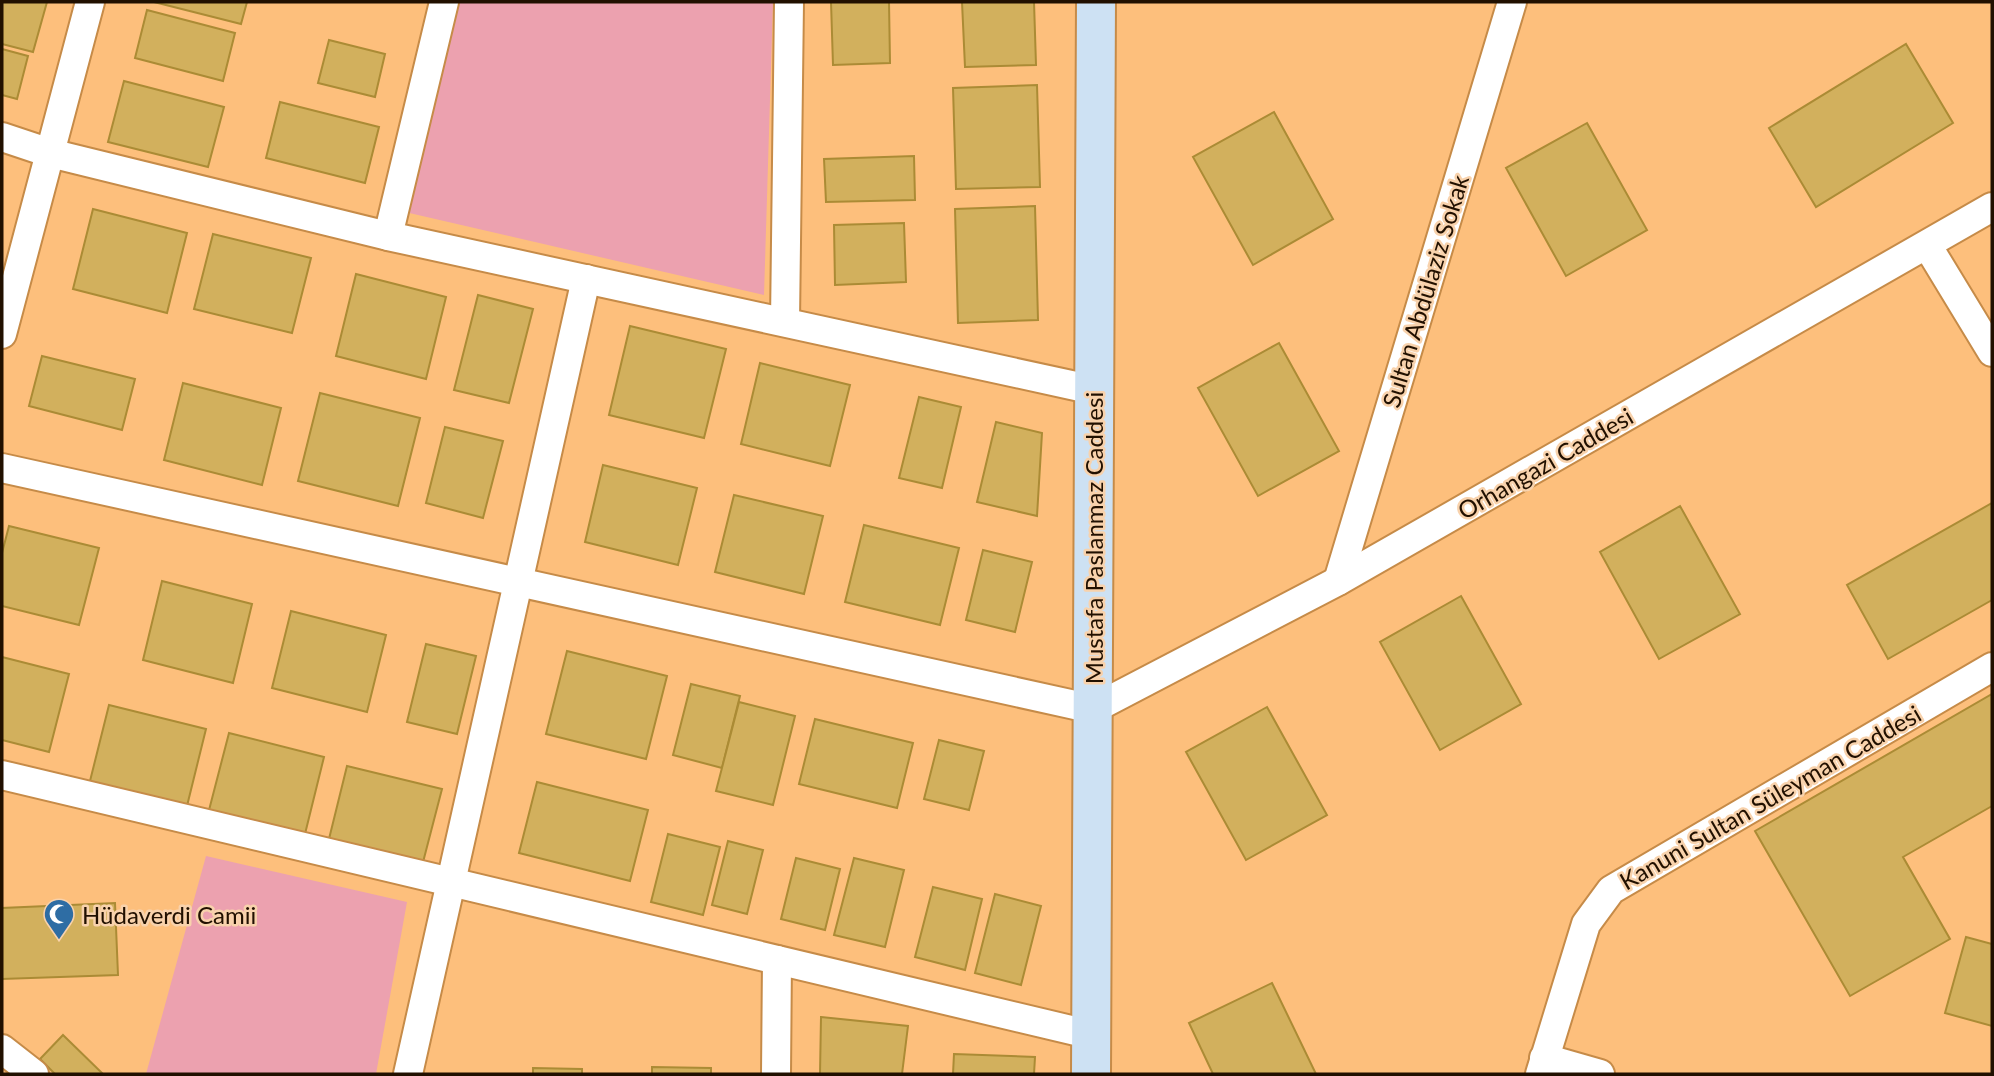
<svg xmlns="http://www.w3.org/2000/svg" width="1994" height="1076" font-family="Lato,sans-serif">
  <rect width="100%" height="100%" fill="#fdbf7c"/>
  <g fill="#eca1af">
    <polygon points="458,2 773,2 764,295 405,212"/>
    <polygon points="206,856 407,902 376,1074 146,1074"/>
  </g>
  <g fill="#d2b05d" stroke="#ab8b35" stroke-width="2">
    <polygon points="2,2 47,2 33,52 2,44"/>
    <polygon points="154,2 247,2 241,24"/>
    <polygon points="831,2 889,2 890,63 833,65"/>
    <polygon points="962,2 1034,2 1036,65 965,67"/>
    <polygon points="147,10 235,33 223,81 135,58"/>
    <polygon points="329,40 385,54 375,97 318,83"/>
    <polygon points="1906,44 1953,123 1816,207 1769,128"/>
    <polygon points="2,49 28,56 17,99 2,95"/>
    <polygon points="124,81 224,107 208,167 108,142"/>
    <polygon points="1037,85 1040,187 956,189 953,88"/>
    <polygon points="280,102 379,127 365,183 266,158"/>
    <polygon points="1274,112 1333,219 1253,265 1193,157"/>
    <polygon points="1587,123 1647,230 1566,276 1506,168"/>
    <polygon points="914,156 915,200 826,202 824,159"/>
    <polygon points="1035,206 1038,320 958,323 955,209"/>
    <polygon points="93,209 187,233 167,313 73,289"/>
    <polygon points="904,223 906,282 835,285 834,225"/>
    <polygon points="213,234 311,258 292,333 194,309"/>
    <polygon points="356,274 446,297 426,379 336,356"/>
    <polygon points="478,295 533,309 509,403 454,390"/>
    <polygon points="630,326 726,349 704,438 609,415"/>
    <polygon points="1279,343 1339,451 1258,496 1198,388"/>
    <polygon points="42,356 135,379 122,430 29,406"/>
    <polygon points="760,363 850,385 830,466 741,444"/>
    <polygon points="183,383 281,408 262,485 164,460"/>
    <polygon points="320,393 420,418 398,506 298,481"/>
    <polygon points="919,397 961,407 942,488 899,478"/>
    <polygon points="996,422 1042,433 1037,516 977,502"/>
    <polygon points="445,427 503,441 483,518 426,503"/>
    <polygon points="603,465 697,488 678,565 585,542"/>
    <polygon points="734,495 823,516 804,594 715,572"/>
    <polygon points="1992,503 1992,600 1888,659 1847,585"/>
    <polygon points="1680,506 1740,614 1659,659 1600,552"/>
    <polygon points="864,525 959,548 940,625 845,602"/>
    <polygon points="9,526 99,548 79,625 2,606 2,553"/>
    <polygon points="983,550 1032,562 1015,632 966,620"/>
    <polygon points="162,581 252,604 233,683 143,660"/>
    <polygon points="1461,596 1521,704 1440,750 1380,642"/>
    <polygon points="291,611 386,635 367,712 272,688"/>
    <polygon points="426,644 476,656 457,734 407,722"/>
    <polygon points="567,651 667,676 646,759 546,734"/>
    <polygon points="2,657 69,674 49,752 2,740"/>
    <polygon points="691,684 740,696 722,768 673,755"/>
    <polygon points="1992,694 1992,806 1903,857 1950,939 1850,996 1755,831"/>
    <polygon points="739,702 795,716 773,805 716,791"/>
    <polygon points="109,705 206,729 186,810 89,785"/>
    <polygon points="1267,707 1327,815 1246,860 1186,752"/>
    <polygon points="815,719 913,743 897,808 799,784"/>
    <polygon points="229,733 324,757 304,838 208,814"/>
    <polygon points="939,740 984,751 969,810 924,799"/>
    <polygon points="347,766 442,789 422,866 328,843"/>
    <polygon points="537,782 648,810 630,881 519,853"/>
    <polygon points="668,834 720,847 703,915 651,902"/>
    <polygon points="728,841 763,850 747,914 712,905"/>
    <polygon points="796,858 840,869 825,930 781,919"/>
    <polygon points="854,858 904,870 885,947 834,935"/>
    <polygon points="933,887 982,899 965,970 915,957"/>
    <polygon points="995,894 1041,906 1021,985 975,973"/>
    <polygon points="115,903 118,975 2,979 2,908"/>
    <polygon points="1966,937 1992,944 1992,1026 1945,1013"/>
    <polygon points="1272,983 1316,1074 1213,1074 1189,1023"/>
    <polygon points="821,1017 908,1026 902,1074 820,1074"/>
    <polygon points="63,1035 103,1074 55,1074 40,1059"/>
    <polygon points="954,1054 1035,1057 1034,1074 953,1074"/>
    <polygon points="652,1067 711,1068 711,1074 652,1074"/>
    <polygon points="533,1068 582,1069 582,1074 533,1074"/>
  </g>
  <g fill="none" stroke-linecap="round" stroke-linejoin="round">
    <g stroke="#c68b48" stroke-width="32">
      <g id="street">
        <polyline points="2,137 50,153 388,236 1094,390"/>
        <polyline points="388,236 444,2"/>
        <polyline points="1927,245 1992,352"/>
        <polyline points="785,322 789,2"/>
        <polyline points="2,334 90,2"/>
        <polyline points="2,468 1093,709 1338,581 1992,207"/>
        <polyline points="1338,581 1512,2"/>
        <polyline points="2,775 1092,1035"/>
        <polyline points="2,1049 34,1074"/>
        <polyline points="1544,1058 1600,1074"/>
        <polyline points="408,1074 586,279"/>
        <polyline points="776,1074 777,960"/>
        <polyline points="1540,1074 1586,924 1611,890 1992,667"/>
      </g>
    </g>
    <g stroke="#c68b48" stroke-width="42">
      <polyline id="secondary" points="1091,1074 1096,2"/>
    </g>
    <use href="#street" stroke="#fff" stroke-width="28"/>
    <use href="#secondary" stroke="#cde1f3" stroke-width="38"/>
  </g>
  <defs>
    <g id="mosque-pin" transform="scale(1.575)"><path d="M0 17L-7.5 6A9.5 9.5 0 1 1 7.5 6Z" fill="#2e6da4" stroke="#f8d2ac"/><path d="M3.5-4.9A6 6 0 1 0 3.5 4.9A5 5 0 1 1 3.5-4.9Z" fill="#fff"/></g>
  </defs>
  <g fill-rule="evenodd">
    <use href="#mosque-pin" x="59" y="914"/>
  </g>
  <g text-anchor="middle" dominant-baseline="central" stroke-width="5" stroke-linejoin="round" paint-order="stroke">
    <g font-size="24" fill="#211000" stroke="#f8d2ac">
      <text transform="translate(1425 291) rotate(-73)">Sultan Abdülaziz Sokak</text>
      <text transform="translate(1545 463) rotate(-30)">Orhangazi Caddesi</text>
      <text transform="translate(1093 538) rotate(-90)">Mustafa Paslanmaz Caddesi</text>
      <text transform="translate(1770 797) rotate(-30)">Kanuni Sultan Süleyman Caddesi</text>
    </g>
    <g font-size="24" fill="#211000" stroke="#f8d2ac" text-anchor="start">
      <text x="82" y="914">Hüdaverdi Camii</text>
    </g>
  </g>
  <rect width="1994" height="1076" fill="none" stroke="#211000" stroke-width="7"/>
</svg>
